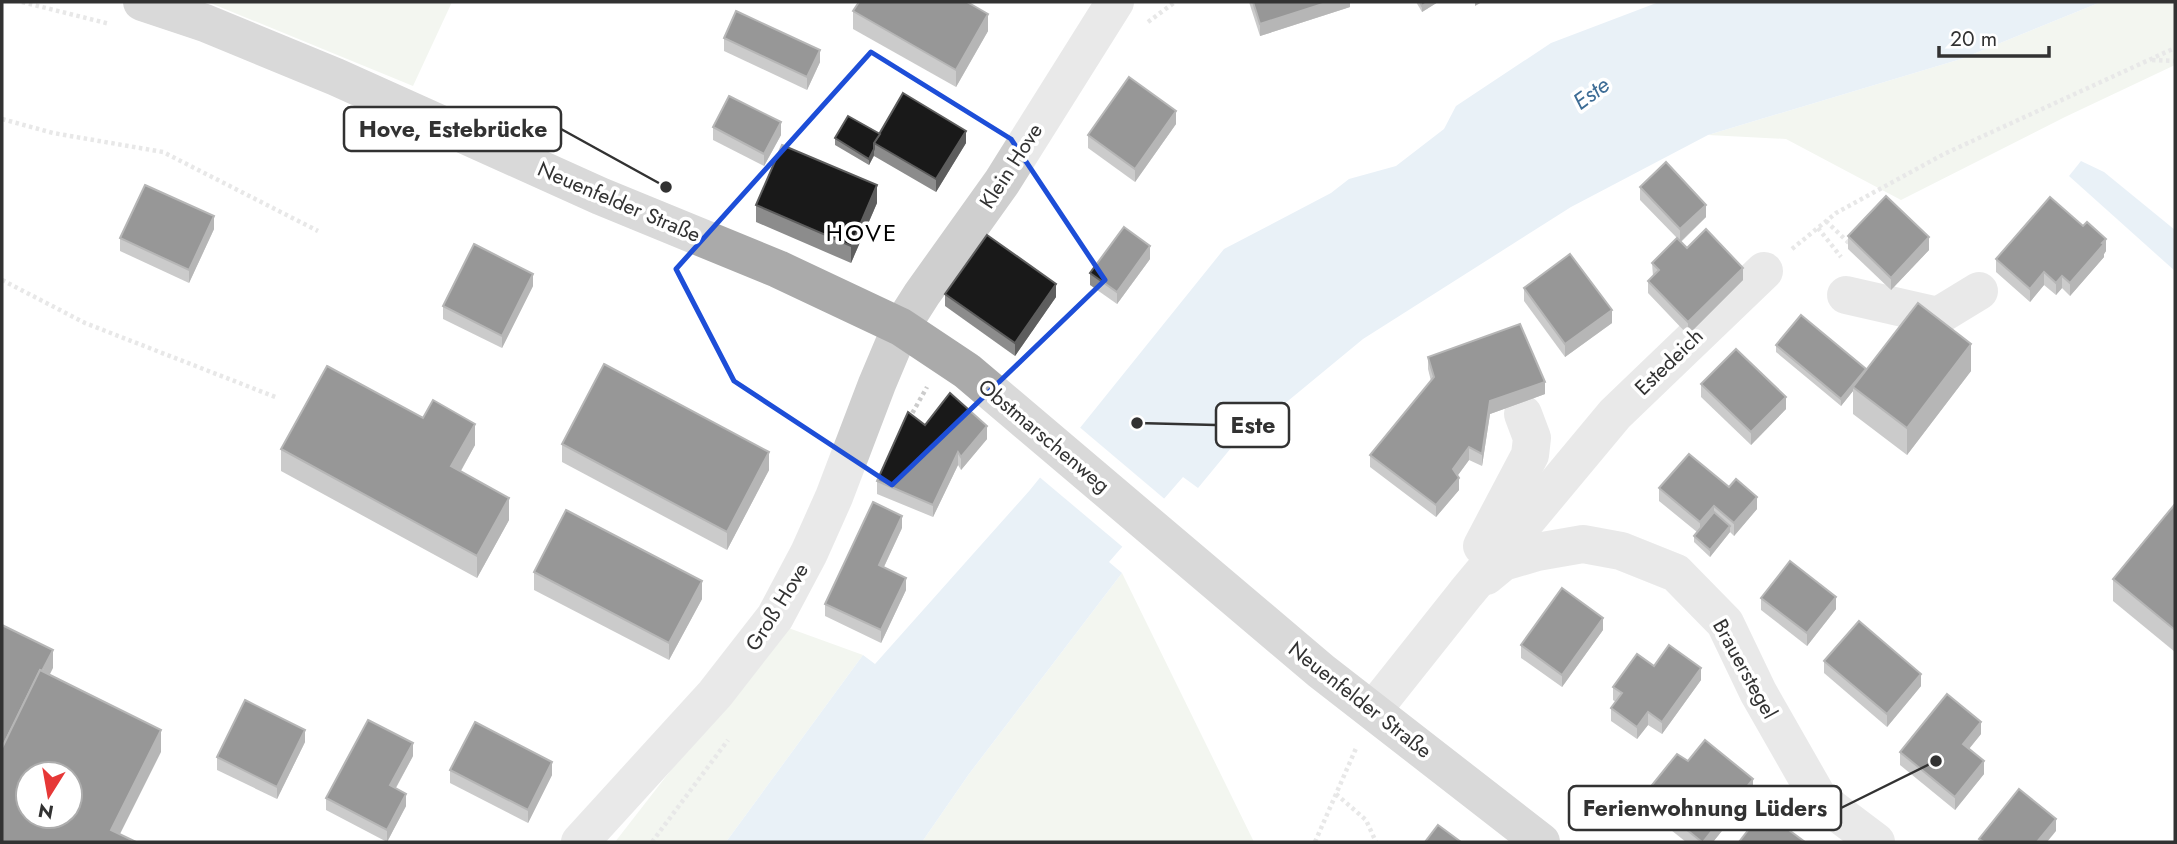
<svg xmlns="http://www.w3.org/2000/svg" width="2177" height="844" font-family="Jost,sans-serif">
  <rect width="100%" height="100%" fill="#fff"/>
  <g fill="#e4ebde">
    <polygon points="208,2 452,2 413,86"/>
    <polygon points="2101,2 2175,2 2175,65 2065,117 1901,200 1786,139 1708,135 1961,59"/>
    <polygon points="1122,573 1254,842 922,842 969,774"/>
    <polygon points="783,626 863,655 726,842 615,842"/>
  </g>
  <g fill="#cedfee">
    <polygon points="1659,2 2101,2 1961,59 1708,135 1571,207 1363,339 1231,448 1198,488 1183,477 1109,562 1122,573 969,774 922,842 726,842 863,655 875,664 1030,490 1224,249 1331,193 1349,179 1396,166 1444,129 1456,106 1551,43"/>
    <polygon points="2081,161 2104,172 2175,230 2175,271 2069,176"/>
  </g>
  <polygon fill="#fff" points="1077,425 1167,501 1125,549 1037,475"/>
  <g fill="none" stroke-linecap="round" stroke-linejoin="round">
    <g stroke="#ccc" stroke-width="4.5" stroke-dasharray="3.5 3.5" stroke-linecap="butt">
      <polyline points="22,2 110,24"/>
      <polyline points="1148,22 1175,2"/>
      <polyline points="2152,60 2175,61"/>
      <polyline points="2,119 53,133 163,152 318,231"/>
      <polyline points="1826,221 1851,245"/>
      <polyline points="1818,228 1841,257"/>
      <polyline points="1792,249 1836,213 1944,154 2175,48"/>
      <polyline points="2,280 85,323 278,398"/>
      <polyline points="909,419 927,387"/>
      <polyline points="1336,794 1366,820 1376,842"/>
      <polyline points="652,842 728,740"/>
      <polyline points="1315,842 1357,746"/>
    </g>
    <g stroke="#cfcfcf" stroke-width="38">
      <polyline points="1846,295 1938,316 1979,291"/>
      <polyline points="1482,546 1530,455 1532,438 1523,414"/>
      <polyline points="1486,576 1503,562 1537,552 1583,544 1621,551 1676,573 1725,623 1758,692 1819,799 1876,842"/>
      <polyline points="1373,710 1466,593 1615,414 1764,271"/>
      <polyline points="580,842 715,694 775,617 809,553 834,497 877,384 901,327 922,294 1002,182 1115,2"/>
    </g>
    <polyline stroke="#aaa" stroke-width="38" points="142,2 205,23 336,77 600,196 778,269 901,327 967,371 1321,671 1541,842"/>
  </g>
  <g fill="#8c8c8c">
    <polygon points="1249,2 1350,2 1350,7 1260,36"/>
    <polygon points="1416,2 1438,2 1422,12"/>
    <polygon points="853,11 988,31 956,87 853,29"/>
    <polygon points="724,38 820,62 807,90 724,51"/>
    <polygon points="1176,124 1135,182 1088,148 1088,135"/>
    <polygon points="713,127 781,135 764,166 713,140"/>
    <polygon points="880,134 966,143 936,192 874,156 869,165 835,145 835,138"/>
    <polygon points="1640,187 1706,217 1681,242 1687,248 1743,280 1688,335 1648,293 1648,281 1653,276 1652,263 1677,238 1640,200"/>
    <polygon points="877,203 851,263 756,222 756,205"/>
    <polygon points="214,229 189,283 120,251 120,238"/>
    <polygon points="1848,236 1929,250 1891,290 1848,249"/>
    <polygon points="2106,251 2104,254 2104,257 2070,296 2062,288 2056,295 2044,285 2030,302 1996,272 1996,259"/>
    <polygon points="1150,259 1117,304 1090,285 1090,273"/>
    <polygon points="533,286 502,348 443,319 443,306"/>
    <polygon points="1524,288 1612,323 1565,357 1524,301"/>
    <polygon points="945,294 1056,297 1015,356 945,306"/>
    <polygon points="1776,345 1866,369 1971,371 1907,455 1853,414 1853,391 1841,406 1776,352"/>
    <polygon points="1428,357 1545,394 1490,414 1482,466 1469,460 1457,476 1459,490 1436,517 1370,467 1370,455 1431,381 1428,369"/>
    <polygon points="1701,384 1786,409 1751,445 1701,397"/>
    <polygon points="423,418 475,445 461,471 509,520 477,578 281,471 281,449"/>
    <polygon points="925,425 987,439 961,470 958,465 933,517 877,494 877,481"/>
    <polygon points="562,444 769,470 727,550 562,462"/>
    <polygon points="1729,487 1757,509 1734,536 1730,532 1710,557 1694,542 1694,536 1697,532 1659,501 1659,488"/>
    <polygon points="2175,504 2175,652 2113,601 2113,579"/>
    <polygon points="902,528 884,567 906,590 881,643 825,616 825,604"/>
    <polygon points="534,572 702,599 669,660 534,590"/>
    <polygon points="1761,598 1836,609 1807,646 1761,610"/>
    <polygon points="1603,630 1562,687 1521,658 1521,645"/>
    <polygon points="1824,661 1921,686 1887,727 1824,673"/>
    <polygon points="1654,666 1701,680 1662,734 1648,725 1637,739 1611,721 1611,708 1616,702 1613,700 1613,687"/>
    <polygon points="1981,734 1969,749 1984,774 1955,810 1900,765 1900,752"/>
    <polygon points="305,742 277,799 217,770 217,757"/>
    <polygon points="413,756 396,788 406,806 387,842 326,810 326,798"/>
    <polygon points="450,770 552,775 528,823 450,783"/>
    <polygon points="1652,785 1753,792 1713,842 1686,842 1656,818 1656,805 1658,802 1652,798"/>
  </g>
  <g fill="#5e5e5e">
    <polygon points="1329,2 1350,2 1350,7 1260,36 1260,24"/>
    <polygon points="1428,2 1438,2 1422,12 1422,6"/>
    <polygon points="1475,2 1482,2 1475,6"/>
    <polygon points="988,14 988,31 956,87 956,70"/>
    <polygon points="820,50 820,62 807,90 807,77"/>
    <polygon points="1176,111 1176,124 1135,182 1135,169"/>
    <polygon points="781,122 781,135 764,166 764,154"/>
    <polygon points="966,131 966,143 936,192 936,179"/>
    <polygon points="874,149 874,155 869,165 869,159"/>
    <polygon points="877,185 877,203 851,263 851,246"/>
    <polygon points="1706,205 1706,217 1680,242 1680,229"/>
    <polygon points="214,216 214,229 189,283 189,270"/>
    <polygon points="1929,237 1929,250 1891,290 1891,278"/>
    <polygon points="2106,239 2106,251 2104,254 2104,257 2070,296 2070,283"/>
    <polygon points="1150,246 1150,259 1117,304 1117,292"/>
    <polygon points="1743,268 1743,280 1688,335 1688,322"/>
    <polygon points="2044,272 2044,285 2030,302 2030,289"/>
    <polygon points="533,274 533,286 502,348 502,336"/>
    <polygon points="2062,276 2062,288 2056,295 2056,283"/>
    <polygon points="1056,284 1056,297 1015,356 1015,343"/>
    <polygon points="1612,310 1612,323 1565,357 1565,344"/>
    <polygon points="1971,344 1971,371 1907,455 1907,428"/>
    <polygon points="1866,369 1853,387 1853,391 1841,406 1841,399"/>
    <polygon points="1545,382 1545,394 1490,414 1482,466 1482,454 1490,401"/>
    <polygon points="1786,397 1786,409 1751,445 1751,432"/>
    <polygon points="475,424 475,445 451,488 451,466"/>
    <polygon points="987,426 987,439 961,470 961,457"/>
    <polygon points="1469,447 1469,460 1453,482 1453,469"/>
    <polygon points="769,452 769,470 727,550 727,532"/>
    <polygon points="958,452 958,465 933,517 933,505"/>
    <polygon points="1459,478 1459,490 1436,517 1436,505"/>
    <polygon points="1757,497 1757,509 1734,536 1734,523"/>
    <polygon points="509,498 509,520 477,578 477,556"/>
    <polygon points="1714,506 1714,518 1700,535 1700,522"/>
    <polygon points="902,516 902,528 879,577 879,565"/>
    <polygon points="1730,526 1730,532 1710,557 1710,550"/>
    <polygon points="906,578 906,590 881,643 881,630"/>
    <polygon points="702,581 702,599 669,660 669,643"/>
    <polygon points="1836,597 1836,609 1807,646 1807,633"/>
    <polygon points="1603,618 1603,630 1562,687 1562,675"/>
    <polygon points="53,650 53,668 2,770 2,753"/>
    <polygon points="1701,668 1701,680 1662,734 1662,722"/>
    <polygon points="1921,674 1921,686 1887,727 1887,714"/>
    <polygon points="1648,712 1648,725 1637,739 1637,727"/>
    <polygon points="1981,722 1981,734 1963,756 1963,744"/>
    <polygon points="161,730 161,752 116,842 111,830"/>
    <polygon points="305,730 305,742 277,799 277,787"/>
    <polygon points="413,743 413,756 390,798 390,785"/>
    <polygon points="1984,761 1984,774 1955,810 1955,797"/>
    <polygon points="552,762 552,775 528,823 528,810"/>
    <polygon points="1753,779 1753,792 1713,842 1703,842"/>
    <polygon points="406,794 406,806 387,842 387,830"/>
    <polygon points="2056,819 2056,831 2047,842 2037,842"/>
  </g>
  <g fill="#191919" stroke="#5e5e5e" stroke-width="2" fill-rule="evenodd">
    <polygon points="859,2 967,2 988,14 956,70 853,11"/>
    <polygon points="1253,2 1329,2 1260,24"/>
    <polygon points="1420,2 1428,2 1422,6"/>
    <polygon points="736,11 820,50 807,77 724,38"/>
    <polygon points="1129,77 1176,111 1135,169 1088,135"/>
    <polygon points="903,93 966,131 936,179 874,143"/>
    <polygon points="729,96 781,122 764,154 713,127"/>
    <polygon points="848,116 880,134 874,143 874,149 869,159 835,138"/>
    <polygon points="782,145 877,185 851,246 756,205"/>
    <polygon points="1666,162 1706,205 1680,229 1640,187"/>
    <polygon points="145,185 214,216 189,270 120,238"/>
    <polygon points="1886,196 1929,237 1891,278 1848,236"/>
    <polygon points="2050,197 2083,226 2087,222 2106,239 2102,243 2104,244 2070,283 2062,276 2056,283 2044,272 2030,289 1996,259"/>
    <polygon points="1124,227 1150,246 1117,292 1090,273"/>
    <polygon points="1706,229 1743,268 1688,322 1648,281 1659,270 1652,263 1677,238 1687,248"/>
    <polygon points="987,235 1056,284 1015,343 945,294"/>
    <polygon points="474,244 533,274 502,336 443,306"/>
    <polygon points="1570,254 1612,310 1565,344 1524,288"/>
    <polygon points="1918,303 1971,344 1907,428 1853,387"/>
    <polygon points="1801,315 1866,369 1841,399 1776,345"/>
    <polygon points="1520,324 1545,382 1490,401 1482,454 1469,447 1453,469 1459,478 1436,505 1370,455 1434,377 1428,357"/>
    <polygon points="1736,349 1786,397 1751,432 1701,384"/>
    <polygon points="604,364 769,452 727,532 562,444"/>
    <polygon points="327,366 423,418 433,400 475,424 451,466 509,498 477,556 281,449"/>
    <polygon points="950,393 987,426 961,457 958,452 933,505 877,481 908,412 925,425"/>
    <polygon points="1689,454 1729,487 1736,479 1757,497 1734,523 1714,506 1700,522 1659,488"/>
    <polygon points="873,502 902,516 879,565 906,578 881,630 825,604"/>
    <polygon points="2175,504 2175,630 2113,579"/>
    <polygon points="566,510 702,581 669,643 534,572"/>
    <polygon points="1714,512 1730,526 1710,550 1694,536"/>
    <polygon points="1790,561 1836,597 1807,633 1761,598"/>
    <polygon points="1562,588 1603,618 1562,675 1521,645"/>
    <polygon points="1859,621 1921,674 1887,714 1824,661"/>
    <polygon points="2,625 53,650 42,671 40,670 2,748"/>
    <polygon points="1669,645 1701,668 1662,722 1648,712 1637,727 1611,708 1622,693 1613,687 1637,654 1654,666"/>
    <path d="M40,670L161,730L111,830L136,842H2V748ZM28,774H70V816H28Z"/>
    <polygon points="1947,694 1981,722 1963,744 1984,761 1955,797 1900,752"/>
    <polygon points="245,700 305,730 277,787 217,757"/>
    <polygon points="368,720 413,743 390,785 406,794 387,830 326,798"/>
    <polygon points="475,722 552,762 528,810 450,770"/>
    <polygon points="1705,740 1753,779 1703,842 1702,842 1656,805 1665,795 1652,785 1677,754 1688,761"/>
    <polygon points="2019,789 2056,819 2037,842 1984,842 1979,839"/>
    <polygon points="1763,811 1805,842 1739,842"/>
    <polygon points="1438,825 1461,842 1425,842"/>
  </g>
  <path d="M0 0H2177V844H0ZM871,52L1011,139L1105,280L892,485L734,381L676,269Z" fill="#fff" fill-opacity=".55" fill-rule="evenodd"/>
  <path fill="none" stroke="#1d4ed8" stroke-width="5" stroke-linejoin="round" d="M871,52L1011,139L1105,280L892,485L734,381L676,269Z"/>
  <g text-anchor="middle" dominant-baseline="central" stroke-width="7" stroke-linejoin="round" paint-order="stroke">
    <g font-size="21" fill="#323232" stroke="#fff">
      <text transform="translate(1011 166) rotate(-57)">Klein Hove</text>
      <text transform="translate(619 202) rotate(23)">Neuenfelder Straße</text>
      <text transform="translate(1669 362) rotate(-44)">Estedeich</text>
      <text transform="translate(1044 436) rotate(40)">Obstmarschenweg</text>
      <text transform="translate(777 607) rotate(-58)">Groß Hove</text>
      <text transform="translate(1745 669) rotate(61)">Brauerstegel</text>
      <text transform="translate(1360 700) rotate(38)">Neuenfelder Straße</text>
    </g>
    <g font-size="23" font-style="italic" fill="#3e6d96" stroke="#fff">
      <text transform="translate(1591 93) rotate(-36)">Este</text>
    </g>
    <g font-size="24" letter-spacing="2" fill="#000" stroke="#fff">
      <text x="862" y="232">HOVE</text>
    </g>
  </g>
  <path fill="none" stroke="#323232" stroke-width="2.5" d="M666 187L561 129M1137 423L1216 425M1936 761L1841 808"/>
  <g fill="#323232" stroke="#fff" stroke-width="2.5">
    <circle cx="666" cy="187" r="7"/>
    <circle cx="1137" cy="423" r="7"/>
    <circle cx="1936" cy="761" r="7"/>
  </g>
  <g fill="#fff" stroke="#323232" stroke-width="2.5">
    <rect x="344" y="107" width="217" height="44" rx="7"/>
    <rect x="1216" y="403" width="73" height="44" rx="7"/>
    <rect x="1569" y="786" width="272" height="44" rx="7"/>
  </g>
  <g font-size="23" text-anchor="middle" font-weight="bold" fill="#323232">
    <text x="453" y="137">Hove, Estebrücke</text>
    <text x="1253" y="433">Este</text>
    <text x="1705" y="816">Ferienwohnung Lüders</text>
  </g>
  <rect width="2177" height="844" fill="none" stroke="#323232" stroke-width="7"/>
  <g transform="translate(49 795) rotate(191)"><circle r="33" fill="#ffffff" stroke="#adadad" stroke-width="2"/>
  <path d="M0-5L12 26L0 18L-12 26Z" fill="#e63837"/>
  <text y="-10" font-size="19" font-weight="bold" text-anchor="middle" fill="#323232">N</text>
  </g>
  <path d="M1939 46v10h110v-10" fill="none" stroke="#323232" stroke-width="3.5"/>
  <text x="1950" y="46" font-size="21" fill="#323232" stroke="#ffffff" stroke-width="5" paint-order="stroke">20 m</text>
</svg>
